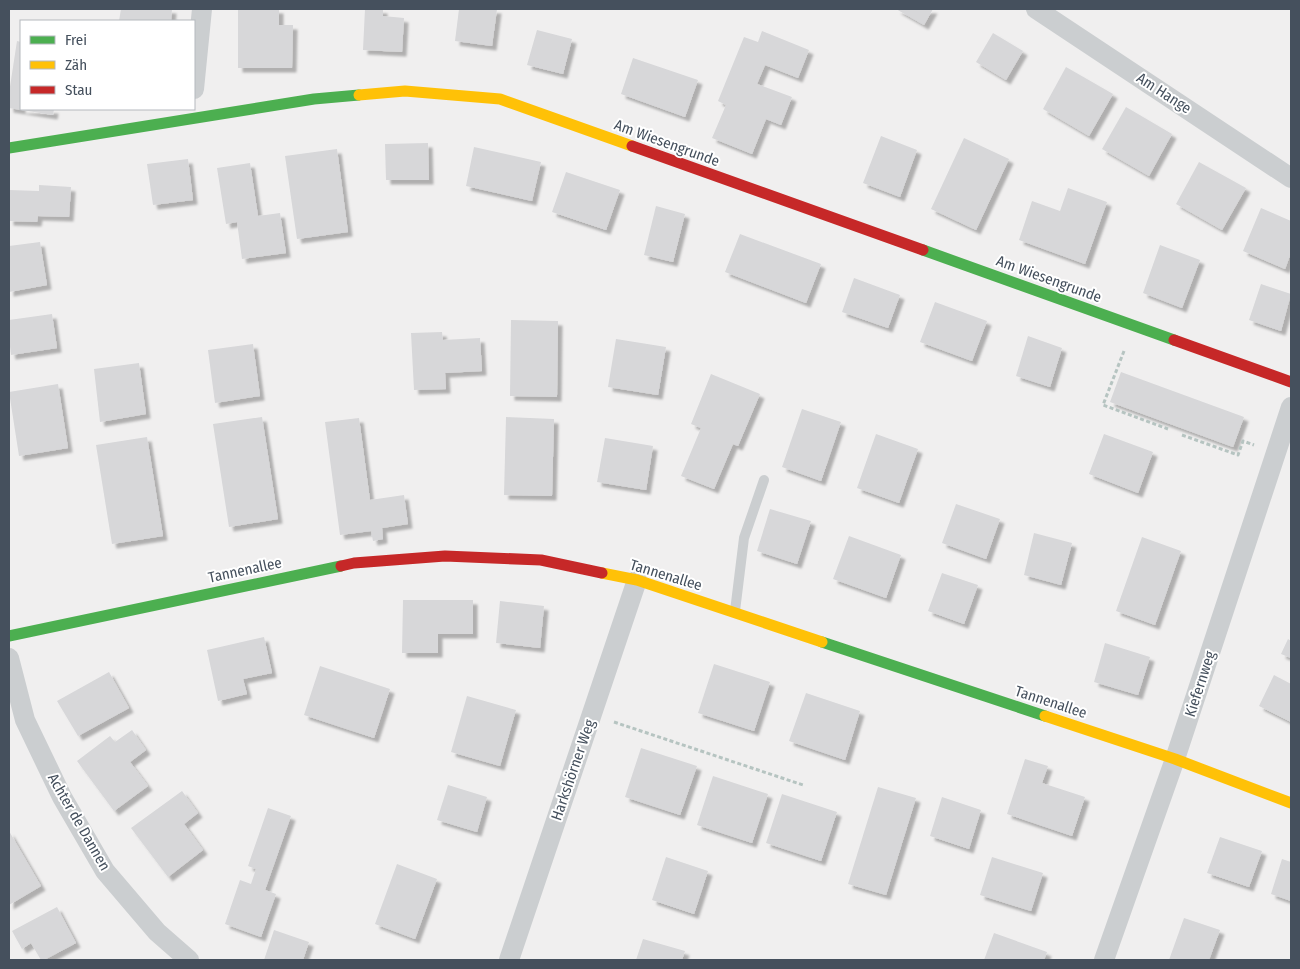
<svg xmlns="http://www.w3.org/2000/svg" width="1300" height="969" font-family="'Fira Sans Condensed',sans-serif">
  <defs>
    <filter id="shadow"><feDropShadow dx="4.5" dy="4.5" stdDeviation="1" flood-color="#0004"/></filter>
  </defs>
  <rect width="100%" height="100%" fill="#f0efef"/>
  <g fill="#d7d7d9" filter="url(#shadow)">
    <polygon points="121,9 172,9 171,21 119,21"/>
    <polygon points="238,9 279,9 279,25 293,25 292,68 238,68"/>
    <polygon points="365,9 383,9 383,16 404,18 402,52 363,50"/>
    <polygon points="459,9 497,9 492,46 455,41"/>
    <polygon points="896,9 933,9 924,25"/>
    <polygon points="537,30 572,39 563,74 527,65"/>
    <polygon points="762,31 809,50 798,78 765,65 757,84 792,97 781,125 766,119 752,154 712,138 726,105 718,101 744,37 758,42"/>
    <polygon points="993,33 1023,51 1006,80 976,62"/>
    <polygon points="17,41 21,42 21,109 54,109 53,115 9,108 9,93"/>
    <polygon points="633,58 698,80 685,117 621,94"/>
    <polygon points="1066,67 1113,94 1089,136 1043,109"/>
    <polygon points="1126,107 1172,134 1149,176 1102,149"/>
    <polygon points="881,136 917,150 900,197 863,183"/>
    <polygon points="964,138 1009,159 976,230 931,209"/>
    <polygon points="428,143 429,180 386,180 385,144"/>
    <polygon points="474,147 541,162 532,201 466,186"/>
    <polygon points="337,149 348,232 297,239 285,156"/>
    <polygon points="188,159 193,200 153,205 147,164"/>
    <polygon points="1199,162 1246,188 1222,230 1176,204"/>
    <polygon points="250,163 258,216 280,213 286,253 242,259 237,222 226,224 217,168"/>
    <polygon points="566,172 620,190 606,230 552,212"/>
    <polygon points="39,185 71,187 69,217 38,216 37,222 9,221 9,190 39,191"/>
    <polygon points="1068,188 1107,202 1085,264 1019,240 1032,201 1060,211"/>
    <polygon points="656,206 685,214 673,262 644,255"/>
    <polygon points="1261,208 1291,221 1291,253 1285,269 1243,251"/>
    <polygon points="740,234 821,264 806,303 725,272"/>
    <polygon points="40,242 47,285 9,292 9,246"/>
    <polygon points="1160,245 1200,260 1182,308 1143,293"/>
    <polygon points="854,278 900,295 888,328 842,312"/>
    <polygon points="1261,284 1291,294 1281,331 1249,320"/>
    <polygon points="935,302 987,321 972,361 920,342"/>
    <polygon points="52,314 57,348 11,355 9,338 9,320"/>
    <polygon points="511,320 558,321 557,397 510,396"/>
    <polygon points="442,332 443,340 480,338 482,371 445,373 446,389 414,390 411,333"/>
    <polygon points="1028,336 1062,348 1050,387 1016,376"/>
    <polygon points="616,339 666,347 658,395 608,387"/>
    <polygon points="253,344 260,396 215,403 208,350"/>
    <polygon points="139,363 146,414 100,422 94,369"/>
    <polygon points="1121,372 1244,417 1233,447 1110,402"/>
    <polygon points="711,374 760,394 738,446 733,444 714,489 681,476 701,428 691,424"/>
    <polygon points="58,384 68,448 19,456 9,392"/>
    <polygon points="802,409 841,422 821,481 782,467"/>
    <polygon points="262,417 278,519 229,527 213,424"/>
    <polygon points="506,417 554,419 552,496 504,495"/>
    <polygon points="359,418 370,500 404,495 408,524 382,528 383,539 373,541 371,531 340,535 325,422"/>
    <polygon points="876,434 918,449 899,503 857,488"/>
    <polygon points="1104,434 1153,452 1138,493 1089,474"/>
    <polygon points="147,437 163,536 112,544 96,445"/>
    <polygon points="605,438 653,446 646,490 597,482"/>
    <polygon points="956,504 1000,519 986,559 942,543"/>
    <polygon points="770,509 811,521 797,564 757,551"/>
    <polygon points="1034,533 1072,543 1061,585 1024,575"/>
    <polygon points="849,536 901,555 886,598 833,579"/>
    <polygon points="1142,537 1181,551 1155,625 1116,611"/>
    <polygon points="942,573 978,585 964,624 928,611"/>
    <polygon points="403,600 473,600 473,634 438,634 438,653 402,653"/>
    <polygon points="500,601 544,606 540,648 496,643"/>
    <polygon points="264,637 272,673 243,679 247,694 218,701 207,650"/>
    <polygon points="1288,639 1291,641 1291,658 1281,654"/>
    <polygon points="1105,643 1150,657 1138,695 1094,682"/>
    <polygon points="714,664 770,682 754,731 698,713"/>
    <polygon points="320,666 390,689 374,738 304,715"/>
    <polygon points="109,672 129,708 78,736 57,701"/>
    <polygon points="1274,675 1291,684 1291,722 1259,706"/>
    <polygon points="806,693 860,711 845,760 789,741"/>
    <polygon points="467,696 516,710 500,766 451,752"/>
    <polygon points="132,730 146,750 130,762 148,786 114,811 77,761 110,736 115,742"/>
    <polygon points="641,748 697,766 680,815 625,797"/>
    <polygon points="1025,759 1048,766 1042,783 1085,797 1072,836 1007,814"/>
    <polygon points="713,776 768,794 752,843 697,825"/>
    <polygon points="448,785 487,797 477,832 437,820"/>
    <polygon points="878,787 916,798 886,895 848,884"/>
    <polygon points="182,791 198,813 184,824 203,850 168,877 131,828"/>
    <polygon points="782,794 837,812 821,861 766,843"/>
    <polygon points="942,797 981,810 969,849 930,836"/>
    <polygon points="268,808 291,816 265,890 276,894 261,937 225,924 240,880 251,884 256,869 248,866"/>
    <polygon points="9,831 41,886 9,905"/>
    <polygon points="1220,837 1262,851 1249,887 1207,873"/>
    <polygon points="666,857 708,871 694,914 652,900"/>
    <polygon points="992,857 1043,873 1031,911 980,895"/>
    <polygon points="1282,859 1291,862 1291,901 1271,894"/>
    <polygon points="397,864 437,879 415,939 375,924"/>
    <polygon points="57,907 76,943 44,960 41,960 31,943 22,949 12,931"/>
    <polygon points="1184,918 1220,930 1209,960 1169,960"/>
    <polygon points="274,930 309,942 303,960 264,960"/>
    <polygon points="994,933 1047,952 1044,960 984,960"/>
    <polygon points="643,939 685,951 682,960 636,960"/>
  </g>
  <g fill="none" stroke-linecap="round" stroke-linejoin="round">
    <g stroke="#b6c4c1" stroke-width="3" stroke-dasharray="4 2.5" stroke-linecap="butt">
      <polyline points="1124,351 1103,405 1168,429"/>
      <polyline points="1182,435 1238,455 1243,441 1254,445"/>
      <polyline points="614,722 803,785"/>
    </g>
    <polyline stroke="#cbced0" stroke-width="10" points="735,611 744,538 764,480"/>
    <g stroke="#cbced0" stroke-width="20">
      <polyline points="1036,9 1291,178"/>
      <polyline points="194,89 202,9"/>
      <polyline points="9,658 25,720 62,797 105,871 157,932 189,960"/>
      <polyline points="509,960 637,580"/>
      <polyline points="1104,960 1175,759 1291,407"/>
    </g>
    <g stroke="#4caf50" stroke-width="11">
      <polyline points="9,148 314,99 359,95"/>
      <polyline points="923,250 1174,340"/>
      <polyline points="9,636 341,566"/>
      <polyline points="822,642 1045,716"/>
    </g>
    <g stroke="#ffc107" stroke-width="11">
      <polyline points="359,95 405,91 500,99 632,146"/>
      <polyline points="602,573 637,580 822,642"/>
      <polyline points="1045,716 1175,759 1291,803"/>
    </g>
    <g stroke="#c62828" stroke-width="11">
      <polyline points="632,146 923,250"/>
      <polyline points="1174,340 1291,382"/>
      <polyline points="341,566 354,563 445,556 541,560 602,573"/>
    </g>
  </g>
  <g text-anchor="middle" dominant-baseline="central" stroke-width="4" stroke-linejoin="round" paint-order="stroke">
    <g font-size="15" fill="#45505d" stroke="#fff">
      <text transform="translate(1164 93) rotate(33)">Am Hange</text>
      <text transform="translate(667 143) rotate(20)">Am Wiesengrunde</text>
      <text transform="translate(1049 279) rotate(20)">Am Wiesengrunde</text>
      <text transform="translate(245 570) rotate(-12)">Tannenallee</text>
      <text transform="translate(666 575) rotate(17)">Tannenallee</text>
      <text transform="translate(1200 684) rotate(-72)">Kiefernweg</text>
      <text transform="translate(1051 702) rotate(18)">Tannenallee</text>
      <text transform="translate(573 770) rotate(-71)">Harkshörner Weg</text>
      <text transform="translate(79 822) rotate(60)">Achter de Dannen</text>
    </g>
  </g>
  <rect width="1300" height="969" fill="none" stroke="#45505d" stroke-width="20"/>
  <rect x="20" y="20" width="175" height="90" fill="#ffffff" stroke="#b5b9be"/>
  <rect x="30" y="36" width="25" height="8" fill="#4caf50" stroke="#b5b9be"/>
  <text x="65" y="45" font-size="15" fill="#45505d">Frei</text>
  <rect x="30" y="61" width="25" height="8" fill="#ffc107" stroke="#b5b9be"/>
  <text x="65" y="70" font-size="15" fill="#45505d">Zäh</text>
  <rect x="30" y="86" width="25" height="8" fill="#c62828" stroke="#b5b9be"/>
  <text x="65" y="95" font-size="15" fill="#45505d">Stau</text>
</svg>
